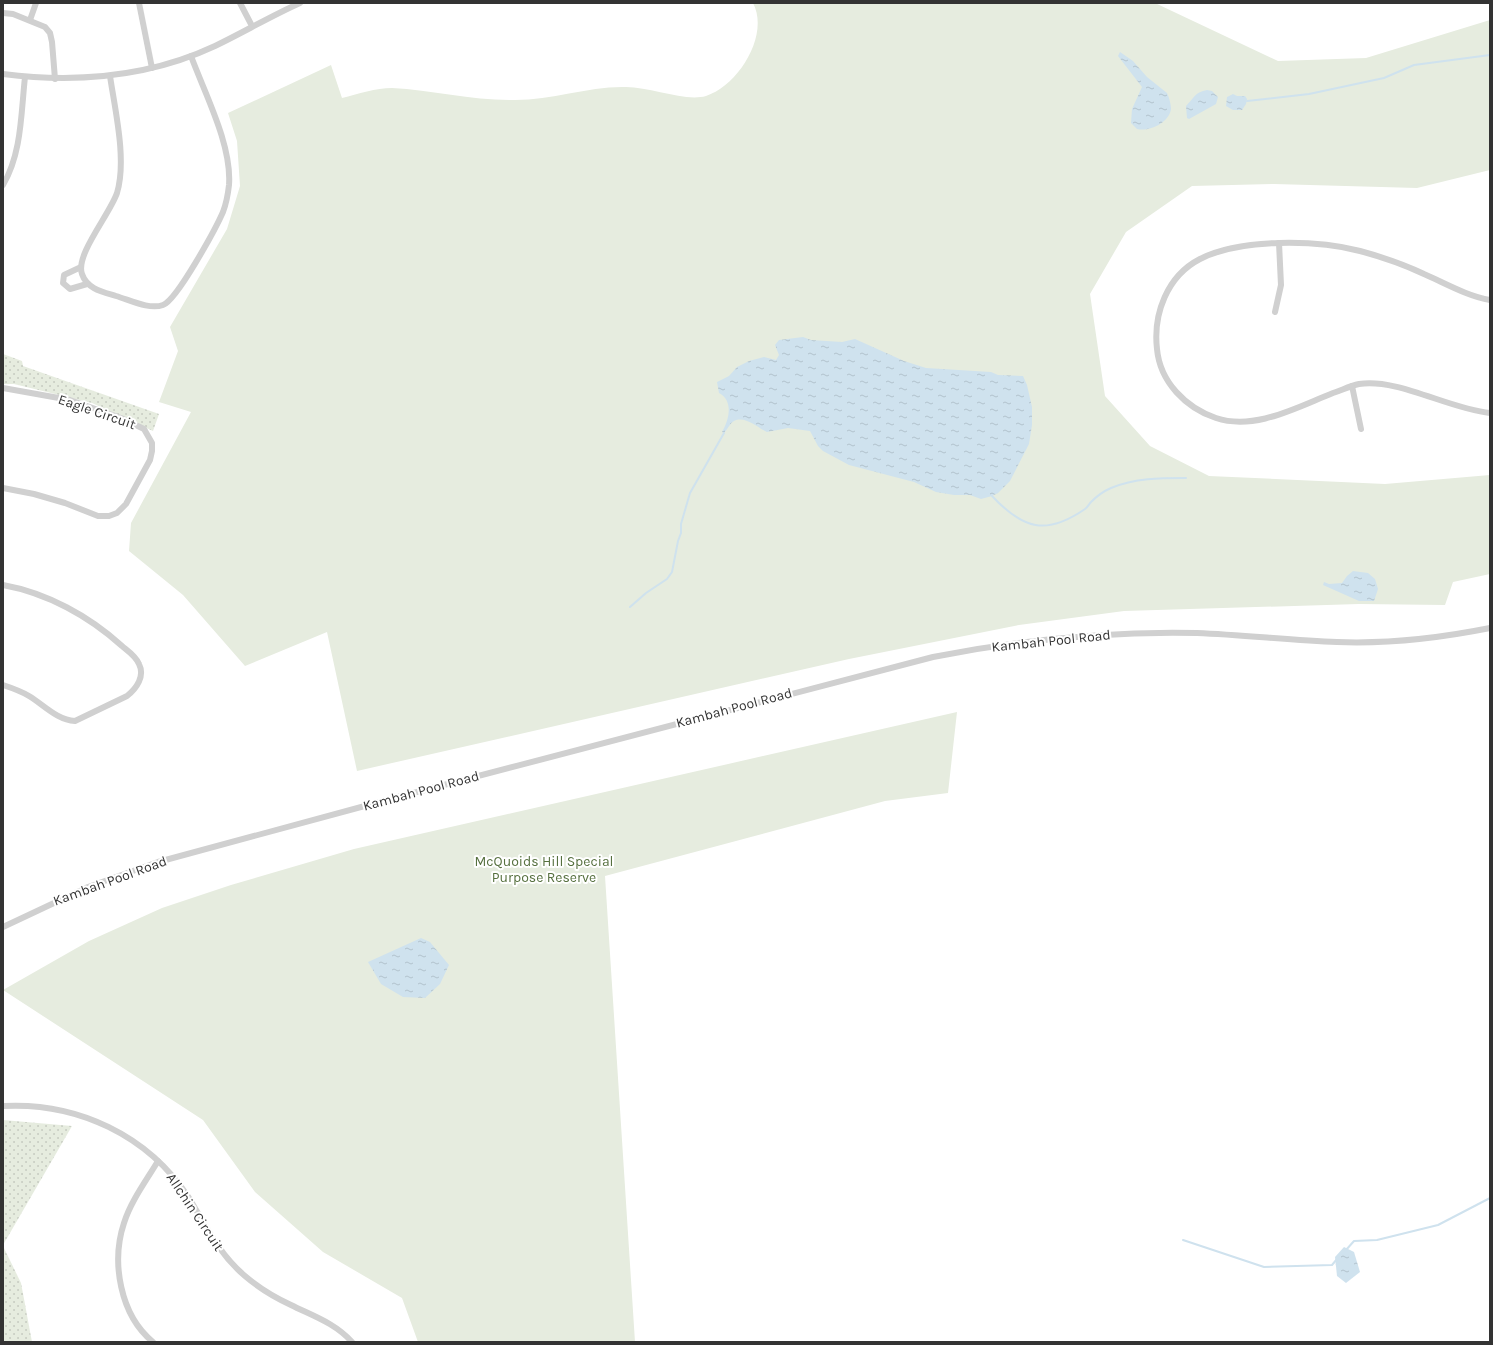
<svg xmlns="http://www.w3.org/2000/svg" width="1493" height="1345" font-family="Karla,sans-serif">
  <defs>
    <pattern id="park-dots" width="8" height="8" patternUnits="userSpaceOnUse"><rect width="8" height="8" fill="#e6ecdf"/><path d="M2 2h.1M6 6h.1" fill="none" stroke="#c6cbc0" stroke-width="1.8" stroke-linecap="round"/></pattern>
    <pattern id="water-ripples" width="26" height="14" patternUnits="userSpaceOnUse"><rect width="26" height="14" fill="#cfe2ee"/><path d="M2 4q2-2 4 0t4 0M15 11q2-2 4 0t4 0" fill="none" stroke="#b2c2cd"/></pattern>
  </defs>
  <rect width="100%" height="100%" fill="#fff"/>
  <g fill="#e6ecdf">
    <path d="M753,3H1155L1278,61L1366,58L1490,20V170L1417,188L1274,184L1192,186L1126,232L1090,294L1105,396L1150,446L1209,476L1385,484L1490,475V574L1453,582L1445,605L1359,604L1124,611L1019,625L849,659L357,771L327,632L245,666L183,595L129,551L131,523L191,412L159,402L178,351L170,327L227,229L240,186L237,141L228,113L331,65L342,98C358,94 376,88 392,88C433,90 474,101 515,100C553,100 589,86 626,87C651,87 685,102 706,96C738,86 770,35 753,3Z"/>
    <polygon points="957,712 948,793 885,801 605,876 635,1342 418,1342 402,1298 323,1252 255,1192 203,1120 3,990 89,941 162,908 231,885 354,849"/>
  </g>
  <g fill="url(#park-dots)">
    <polygon points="3,354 22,361 23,366 159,414 153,431 92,403 14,384 3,384"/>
    <polygon points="3,1120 72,1126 3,1245"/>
    <polygon points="3,1246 21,1283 32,1342 3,1342"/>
  </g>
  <g fill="url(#water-ripples)">
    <path d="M1120,52L1133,61L1147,77L1167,93C1169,97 1171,104 1171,109C1169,123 1149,132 1137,129L1131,123L1132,109L1142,87L1118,56Z"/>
    <path d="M1207,90L1212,91L1218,97L1216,104L1189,119L1187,118L1186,106C1194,98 1195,92 1207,90Z"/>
    <polygon points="1233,94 1237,96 1245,96 1247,99 1246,104 1242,110 1233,110 1226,106 1227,97"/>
    <path d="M803,337L811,340L842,342L855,339L904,361L926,368L991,372L998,375L1023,376L1027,385L1032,407V425L1029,444L1010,481L998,493L992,496L981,499L970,495H954L936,492L914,482L849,465L823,451L818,446L810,431L788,428L767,432C758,428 745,415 734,421C730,423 727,430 724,433L722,432C729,420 734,401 719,393L717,382L729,376L737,367L749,361L764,357L776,360L779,355L775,345L779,340Z"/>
    <polygon points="1353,571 1368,573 1375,579 1378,589 1374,601 1359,601 1323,585 1324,582 1329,584 1342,583 1347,576"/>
    <polygon points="421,938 430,942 449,965 440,984 425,998 403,997 381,984 368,962"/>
    <polygon points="1344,1247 1354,1252 1360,1272 1346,1283 1337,1276 1335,1257"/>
  </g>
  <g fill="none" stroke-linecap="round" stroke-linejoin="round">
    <g stroke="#cfe2ee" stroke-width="2">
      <polyline points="1247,101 1309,94 1384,78 1414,65 1490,55"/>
      <path d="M992,496C1023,529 1046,536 1085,509C1088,507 1089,504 1091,502C1096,497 1104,491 1111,488C1135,478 1160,478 1186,478"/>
      <polyline points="630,607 646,593 667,579 672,572 678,541 681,533 681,524 690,493 724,433"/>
      <polyline points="1183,1240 1264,1267 1332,1265 1337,1259"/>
      <polyline points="1346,1250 1354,1241 1377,1240 1438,1225 1490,1198"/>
    </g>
    <g stroke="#d0d0d0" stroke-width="6">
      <polyline points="139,3 152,68"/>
      <polyline points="240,3 252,26"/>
      <polyline points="3,13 13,14 45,27 50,33 52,42 55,79"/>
      <polyline points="30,20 36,3"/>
      <path d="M3,74C75,83 149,77 215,46C244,32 271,16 300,3"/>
      <path d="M110,76C115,110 127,160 117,193C110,214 75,255 82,274C87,289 103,292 116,296C130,300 149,310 163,305C177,300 216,228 223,212C226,204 228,194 229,185C232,145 205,94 191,56"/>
      <path d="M3,185C22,153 21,112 25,77"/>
      <polyline points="81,267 64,275 63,283 70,289 87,284"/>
      <path d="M1490,300C1467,296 1445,283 1424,274C1403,264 1382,257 1360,251C1317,240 1241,238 1200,259C1167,276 1153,314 1157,349C1160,382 1186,408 1216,418C1255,431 1297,407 1333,393C1342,390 1350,386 1359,384C1398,378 1449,409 1490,413"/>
      <polyline points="1275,312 1281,285 1279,243"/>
      <polyline points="1352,386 1361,429"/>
      <polyline points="3,388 70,400 121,418 144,429 152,443 152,451 150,460 126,504 117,513 109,516 98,516 65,503 34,494 3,488"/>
      <path d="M3,585C47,593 89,616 122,646C128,651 136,656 139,664C145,676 137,688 127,696L75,721C57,720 44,705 29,696C21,691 12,688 3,685"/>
      <path d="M3,927L88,887L158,862L398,797L933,657C1020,640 1108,631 1197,633C1244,635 1290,640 1337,642C1388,644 1440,638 1490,628"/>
      <path d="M3,1106C77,1102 148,1135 189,1198C206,1226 219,1254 245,1276C259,1288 274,1297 291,1305C313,1316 335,1323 352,1342"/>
      <path d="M153,1342C120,1315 111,1262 124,1223C131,1201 146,1181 158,1161"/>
    </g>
  </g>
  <g text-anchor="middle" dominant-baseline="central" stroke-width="4" stroke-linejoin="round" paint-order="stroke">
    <g font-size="14" fill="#333" stroke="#fff">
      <text transform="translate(97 412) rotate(19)">Eagle Circuit</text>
      <text transform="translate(1051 641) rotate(-6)">Kambah Pool Road</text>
      <text transform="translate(734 708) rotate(-15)">Kambah Pool Road</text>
      <text transform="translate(421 791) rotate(-15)">Kambah Pool Road</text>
      <text transform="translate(110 881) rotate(-20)">Kambah Pool Road</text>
      <text transform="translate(195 1212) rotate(56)">Allchin Circuit</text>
    </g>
    <g font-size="14" fill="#56703f" stroke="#fff">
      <text x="544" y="861">McQuoids Hill Special<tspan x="544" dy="16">Purpose Reserve</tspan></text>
    </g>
  </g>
  <rect width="1493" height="1345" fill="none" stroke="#333333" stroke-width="8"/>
</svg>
